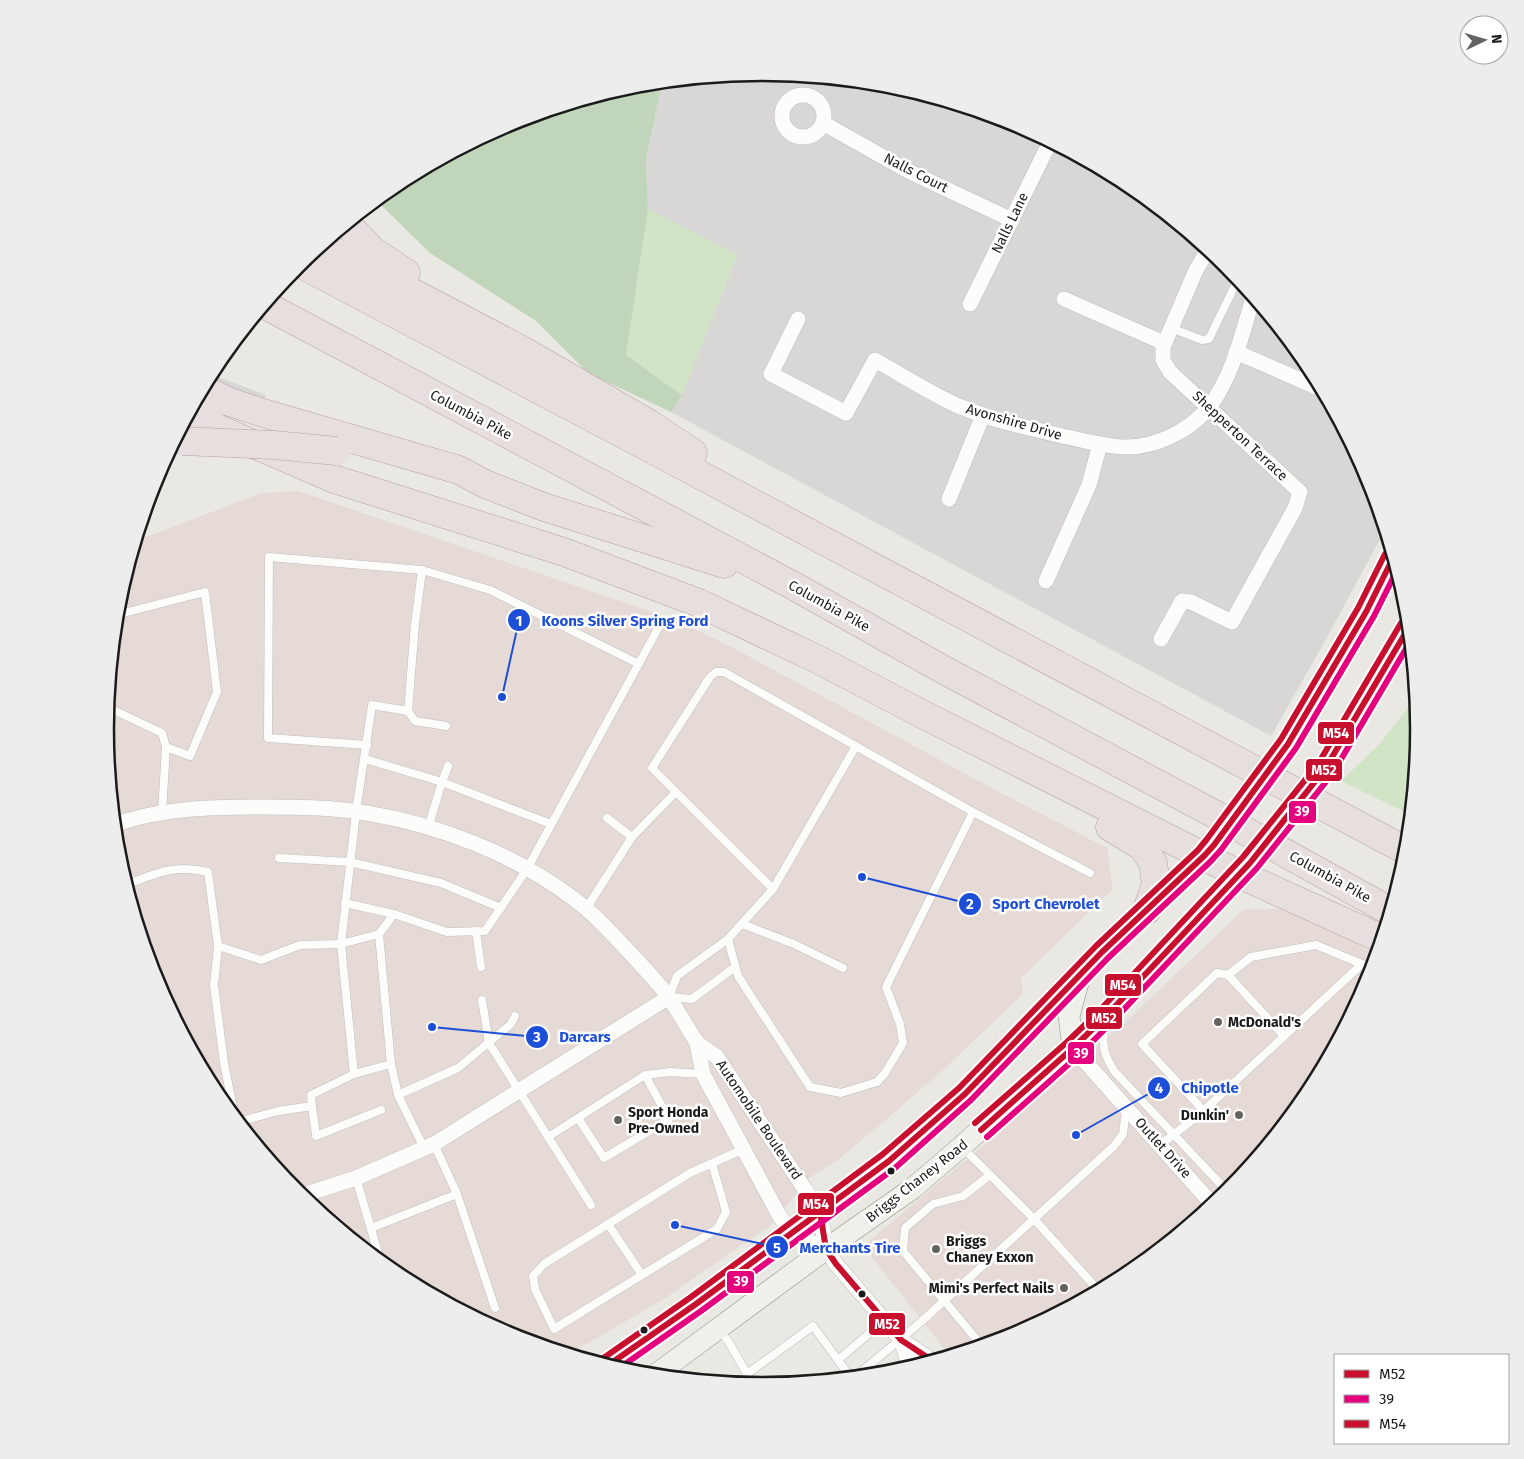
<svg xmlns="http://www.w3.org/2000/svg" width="1524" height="1459" font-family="'Fira Sans',sans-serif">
  <rect width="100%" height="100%" fill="#e9e8e3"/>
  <polygon fill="#d8d7d5" points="762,73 890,85 1014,123 1127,183 1227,265 1308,365 1369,478 1385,530 1325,641 1271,736 671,412 682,394 737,255 648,209 646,160 662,82"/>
  <g fill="#e6dad6">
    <polygon points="298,491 679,621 739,651 999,792 1107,848 1113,889 1021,978 1023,994 942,1071 882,1123 839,1159 809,1178 771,1225 664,1299 569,1354 510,1336 397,1276 297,1194 216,1094 155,981 118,857 105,729 118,601 136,541 261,493"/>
    <polygon points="1291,908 1377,955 1369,981 1308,1095 1226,1194 1127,1276 1013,1337 950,1356 863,1246 1002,1130 1134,1014 1243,910"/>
  </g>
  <g fill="#d1e4c5">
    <polygon points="648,209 737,255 682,395 626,355"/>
    <polygon points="1416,697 1419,730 1411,815 1341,781 1379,745"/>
  </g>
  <polygon fill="#c1d5bb" points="662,82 646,160 648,209 626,355 682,395 671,412 588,373 536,321 430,253 376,200 397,183 511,122 634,85"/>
  <polygon fill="#d6d6d4" points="210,374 266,395 259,417 200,394"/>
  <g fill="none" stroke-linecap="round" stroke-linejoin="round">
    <g stroke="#bfbebc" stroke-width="9">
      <g id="lane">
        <polyline points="1171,328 1202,340 1209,339 1238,279"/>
        <polyline points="422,570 415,624 408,711 415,721 446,726"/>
        <polyline points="116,615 205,592 217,692 190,756 166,747 162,813"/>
        <polyline points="107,707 162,733 166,747"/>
        <polyline points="367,745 268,738 269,557 422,570 490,590 639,664"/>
        <polyline points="365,759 442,782 428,828"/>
        <polyline points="448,766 442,782 551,824"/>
        <polyline points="607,818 632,837"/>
        <polyline points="279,858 350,862 441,883 501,908"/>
        <path d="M126,885C156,873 175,864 208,872L218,946L214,985L224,1063L235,1118"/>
        <polyline points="773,889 652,768 710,677 716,672 724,672 973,812"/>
        <polyline points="345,903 394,914 447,932 485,931 527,869 661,623"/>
        <polyline points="586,909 632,837 676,792"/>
        <polyline points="742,924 794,944 843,968"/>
        <polyline points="476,931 481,967"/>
        <polyline points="379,934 394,914"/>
        <polyline points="728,939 738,976 810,1087 841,1093 877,1082 885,1073 903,1043 900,1024 886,987 973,812 1090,873"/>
        <polyline points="218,946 261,960 300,945 341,944 379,934 391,1064 354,1074 311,1095 312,1106"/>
        <polyline points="735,967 692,999 669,997 677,976 728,939 773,889 856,746"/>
        <polyline points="1228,975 1251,957 1316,945 1362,964"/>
        <polyline points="482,1000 489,1043 591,1205"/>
        <path d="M1105,1025C1101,1045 1104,1054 1114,1071L1227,1191"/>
        <polyline points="391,1064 398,1095 424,1148"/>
        <polyline points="354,1074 341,944 356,812 372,705 408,711"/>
        <polyline points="398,1095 458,1068 511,1024 515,1016"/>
        <polyline points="1203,1110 1142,1044 1217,973 1228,975 1284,1036"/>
        <polyline points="578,1118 604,1158 669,1119 645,1075"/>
        <polyline points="237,1120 245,1120 278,1111 312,1106 316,1136 381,1110"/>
        <polyline points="548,1137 645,1075 670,1072 703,1074"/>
        <polyline points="434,1144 457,1194 495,1308"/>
        <polyline points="1160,1145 1199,1115 1362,964 1372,970"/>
        <polyline points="963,1148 1034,1219 1114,1146 1123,1134 1126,1110"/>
        <polyline points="712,1163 726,1212 717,1229 554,1329 535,1289 533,1276 544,1264 690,1173 744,1149"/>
        <polyline points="356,1178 381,1263"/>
        <polyline points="1197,1219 1238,1180"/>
        <polyline points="608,1224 642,1275"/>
        <polyline points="371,1228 457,1194"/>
        <polyline points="499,1329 500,1331"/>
        <polyline points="720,1330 730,1344 747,1374 813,1326 851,1378"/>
        <polyline points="982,1346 903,1251 905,1228 933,1204 963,1196 990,1175"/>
        <polyline points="838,1360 885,1320"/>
        <polyline points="747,1374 751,1385"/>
        <polyline points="855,1377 922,1321 1034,1219 1099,1291"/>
      </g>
    </g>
    <g stroke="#bfbebc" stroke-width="16">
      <g id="street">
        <circle cx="803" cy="116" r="21"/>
        <polyline points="823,123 908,171 1012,220"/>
        <polyline points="1064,299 1164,343"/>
        <polyline points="970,304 1050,142"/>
        <path d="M798,319L771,374L846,413L875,360C902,375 933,395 961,407C995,421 1032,429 1067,437C1087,441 1107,447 1127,447C1157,447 1191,430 1210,406C1233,375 1242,334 1253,298"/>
        <polyline points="1236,352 1321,389"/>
        <polyline points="949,499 983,415"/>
        <polyline points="1046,581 1089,485 1100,444"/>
        <polyline points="1161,639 1182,601 1191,602 1232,622 1295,508 1300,492 1170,372 1163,360 1163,347 1196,270 1208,250"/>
        <path d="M114,825C160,808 212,807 260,807C296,807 331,807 366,813C440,825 514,854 574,899C597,916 615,937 634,957C646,970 658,983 669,997L434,1144L356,1178L300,1196"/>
        <polyline points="669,997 697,1043 703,1074 780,1217 792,1233 826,1249"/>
        <polyline points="697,1043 717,1057 820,1212 826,1249 836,1264 901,1340 933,1361"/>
        <polyline points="1073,1048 1212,1204"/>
        <polyline points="901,1340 910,1368"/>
      </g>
    </g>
    <g stroke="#8d907e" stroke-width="22">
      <g id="secondary">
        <polyline points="1288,744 1366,612 1393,558"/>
        <polyline points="1325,769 1409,627"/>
        <polyline points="1073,1048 1069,1016 1080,976"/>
        <polyline points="607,1366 696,1304 889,1161 965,1094 1102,952 1212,847"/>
        <polyline points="654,1376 826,1249 912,1189 962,1146 1073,1048 1106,1016 1249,864"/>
      </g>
    </g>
    <g stroke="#ba9fa2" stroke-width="29">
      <g id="highway">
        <polyline points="347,224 373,251 406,273"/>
        <polyline points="322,245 522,350 648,423 693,453"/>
        <polyline points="299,263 659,453 1407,851"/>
        <polyline points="265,305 794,586 942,669 1220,817 1390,911"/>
        <polyline points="203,389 227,401 263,413 459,470 485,484 544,507 724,564"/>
        <polyline points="191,411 219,429 334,479 564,552 699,603 819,660 924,715 1239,874 1382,939"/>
        <polyline points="1110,827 1143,847 1153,863 1156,884 1147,910"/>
      </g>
    </g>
    <use href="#lane" stroke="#fcfcfb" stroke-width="8"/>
    <use href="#street" stroke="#fcfcfb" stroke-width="15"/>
    <use href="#secondary" stroke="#eff0e9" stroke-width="21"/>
    <use href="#highway" stroke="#e7dfde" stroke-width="28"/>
    <g stroke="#8d907e" stroke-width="22" stroke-linecap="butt">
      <g id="secondary-bridge">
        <polyline points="1214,845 1288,744"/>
        <polyline points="1250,863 1325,769"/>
      </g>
    </g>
    <g stroke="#ba9fa2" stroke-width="29" stroke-linecap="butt">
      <polyline id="highway-bridge" points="182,441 274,445 337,451"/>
    </g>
    <use href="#secondary-bridge" stroke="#eff0e9" stroke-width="21"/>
    <use href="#highway-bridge" stroke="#e7dfde" stroke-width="28"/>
    <g stroke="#fff" stroke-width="10">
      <g id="bus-1">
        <polyline points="981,1130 1073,1048 1106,1016 1250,863 1325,769 1409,627"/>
        <polyline points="820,1212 826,1249 836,1264 901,1340 933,1361"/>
        <polyline points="607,1366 696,1304 889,1161 965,1094 1102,952 1204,856 1214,845 1288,744 1366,612 1393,558"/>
      </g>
    </g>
    <g stroke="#fff" stroke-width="10">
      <g id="bus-2">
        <polyline points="987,1137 1079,1055 1112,1022 1257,868 1333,773 1410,642"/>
        <polyline points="618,1369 701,1311 895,1168 971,1100 1108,958 1210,862 1221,850 1296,748 1374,616 1397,570"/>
      </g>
    </g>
    <g stroke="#fff" stroke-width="10">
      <g id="bus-3">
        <polyline points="975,1123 1067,1042 1100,1010 1243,857 1318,764 1401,623"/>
        <polyline points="602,1359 691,1297 883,1154 959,1088 1096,946 1198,850 1207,839 1281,739 1358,608 1385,554"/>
      </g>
    </g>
    <use href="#bus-1" stroke="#c8102e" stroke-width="6"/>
    <use href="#bus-2" stroke="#e5007d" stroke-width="6"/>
    <use href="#bus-3" stroke="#c8102e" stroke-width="6"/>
  </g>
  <g fill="#636361" stroke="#fff" stroke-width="2">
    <circle cx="1218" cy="1022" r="5"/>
    <circle cx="1239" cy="1115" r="5"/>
    <circle cx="618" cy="1120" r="5"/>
    <circle cx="936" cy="1249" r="5"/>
    <circle cx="1064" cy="1288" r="5"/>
  </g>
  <g fill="#1b1b1b" stroke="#fff" stroke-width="2">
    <circle cx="891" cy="1171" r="4.5"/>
    <circle cx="862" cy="1294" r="4.5"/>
    <circle cx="644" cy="1330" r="4.5"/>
  </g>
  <g text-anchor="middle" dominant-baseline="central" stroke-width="5" stroke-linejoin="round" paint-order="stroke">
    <g font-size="14" fill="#1b1b1b" stroke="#fff">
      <text transform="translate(916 173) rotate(27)">Nalls Court</text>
      <text transform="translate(1010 223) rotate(-64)">Nalls Lane</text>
      <text transform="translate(471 415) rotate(28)">Columbia Pike</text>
      <text transform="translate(1014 422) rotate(16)">Avonshire Drive</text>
      <text transform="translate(1240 436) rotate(43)">Shepperton Terrace</text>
      <text transform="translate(829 606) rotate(29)">Columbia Pike</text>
      <text transform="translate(1330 877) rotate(29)">Columbia Pike</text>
      <text transform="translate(759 1120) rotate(56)">Automobile Boulevard</text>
      <text transform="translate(1163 1148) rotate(48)">Outlet Drive</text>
      <text transform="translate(917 1181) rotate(-38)">Briggs Chaney Road</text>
    </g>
    <g font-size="14" font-weight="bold" fill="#1b1b1b" stroke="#fff" text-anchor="start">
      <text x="1228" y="1022">McDonald's</text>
      <text x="628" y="1112">Sport Honda<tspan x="628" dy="16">Pre-Owned</tspan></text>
      <text x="1229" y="1115" text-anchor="end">Dunkin'</text>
      <text x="946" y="1241">Briggs<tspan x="946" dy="16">Chaney Exxon</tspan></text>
      <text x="1054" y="1288" text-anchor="end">Mimi's Perfect Nails</text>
    </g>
  </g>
  <path d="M0 0H1524V1459H0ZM114 729a648 648 0 1 1 1296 0a648 648 0 1 1-1296 0Z" fill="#ededed" fill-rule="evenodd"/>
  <path fill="none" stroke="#1b1b1b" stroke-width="2.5" d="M114 729a648 648 0 1 1 1296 0a648 648 0 1 1-1296 0Z"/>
  <path fill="none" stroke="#1d4ed8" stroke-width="2" d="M502 697L519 620M862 877L970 904M432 1027L537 1037M1076 1135L1159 1088M675 1225L777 1247"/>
  <g fill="#1d4ed8" stroke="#fff" stroke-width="2">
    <circle cx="502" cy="697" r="5"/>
    <circle cx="862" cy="877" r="5"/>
    <circle cx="432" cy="1027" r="5"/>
    <circle cx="1076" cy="1135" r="5"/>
    <circle cx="675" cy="1225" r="5"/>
    <circle cx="519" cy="620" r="12"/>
    <circle cx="970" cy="904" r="12"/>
    <circle cx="537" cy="1037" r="12"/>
    <circle cx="1159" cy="1088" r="12"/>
    <circle cx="777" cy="1247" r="12"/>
  </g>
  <g font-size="15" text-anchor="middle" font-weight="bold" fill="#fff">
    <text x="519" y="626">1</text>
    <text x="970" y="909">2</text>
    <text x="537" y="1042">3</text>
    <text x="1159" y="1093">4</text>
    <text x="777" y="1253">5</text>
  </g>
  <g font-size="15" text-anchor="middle" font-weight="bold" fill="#1d4ed8" stroke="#fff" stroke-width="5" stroke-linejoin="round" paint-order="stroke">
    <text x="625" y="626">Koons Silver Spring Ford</text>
    <text x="1046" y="909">Sport Chevrolet</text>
    <text x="585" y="1042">Darcars</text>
    <text x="1210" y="1093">Chipotle</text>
    <text x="850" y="1253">Merchants Tire</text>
  </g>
  <g stroke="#fff" stroke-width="2">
    <rect x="1317" y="721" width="38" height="24" rx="5" fill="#c8102e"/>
    <rect x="1305" y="758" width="38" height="24" rx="5" fill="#c8102e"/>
    <rect x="1288" y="800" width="29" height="24" rx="5" fill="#e5007d"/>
    <rect x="1104" y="973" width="38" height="24" rx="5" fill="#c8102e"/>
    <rect x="1085" y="1006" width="38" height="24" rx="5" fill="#c8102e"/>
    <rect x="1067" y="1041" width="28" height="24" rx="5" fill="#e5007d"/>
    <rect x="797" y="1192" width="38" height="24" rx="5" fill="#c8102e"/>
    <rect x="726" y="1270" width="29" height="24" rx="5" fill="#e5007d"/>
    <rect x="868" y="1312" width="38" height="24" rx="5" fill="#c8102e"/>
  </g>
  <g font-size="14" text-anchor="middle" font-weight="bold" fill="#fff">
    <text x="1336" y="738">M54</text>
    <text x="1324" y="775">M52</text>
    <text x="1302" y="816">39</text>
    <text x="1123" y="990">M54</text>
    <text x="1104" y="1023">M52</text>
    <text x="1081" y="1058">39</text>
    <text x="816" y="1209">M54</text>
    <text x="741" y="1286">39</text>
    <text x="887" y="1329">M52</text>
  </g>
  <rect x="1334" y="1354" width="175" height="90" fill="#ffffff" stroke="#a4a4a4"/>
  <rect x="1344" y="1370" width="25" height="8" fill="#c8102e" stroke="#a4a4a4"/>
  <text x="1379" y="1379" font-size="15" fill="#1b1b1b">M52</text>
  <rect x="1344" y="1395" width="25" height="8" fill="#e5007d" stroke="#a4a4a4"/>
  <text x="1379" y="1404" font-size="15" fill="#1b1b1b">39</text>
  <rect x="1344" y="1420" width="25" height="8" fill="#c8102e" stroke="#a4a4a4"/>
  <text x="1379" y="1429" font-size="15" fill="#1b1b1b">M54</text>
  <g transform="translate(1484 40) rotate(85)"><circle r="24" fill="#ffffff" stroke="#a4a4a4"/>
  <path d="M0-4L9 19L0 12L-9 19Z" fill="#636361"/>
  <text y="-8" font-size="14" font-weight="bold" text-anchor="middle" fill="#1b1b1b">N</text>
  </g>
</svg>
